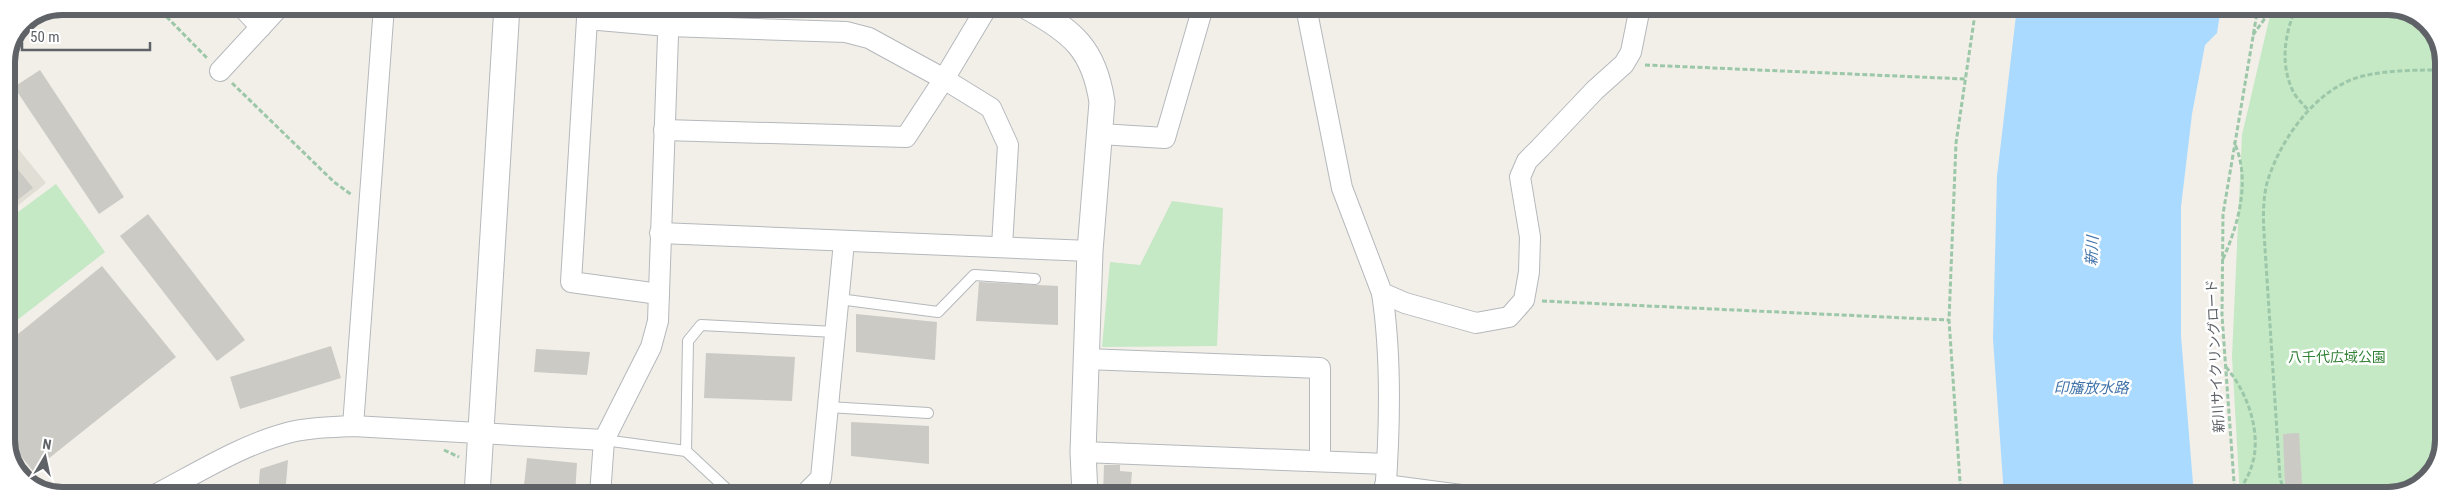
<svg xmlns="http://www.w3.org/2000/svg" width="2450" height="502" font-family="'Roboto Condensed','Noto Sans JP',sans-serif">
  <rect width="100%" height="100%" fill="#f1efe8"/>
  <polygon fill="#e1ded6" points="6,134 46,183 6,215"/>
  <g fill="#c5e8c5">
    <polygon points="2272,7 2398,7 2430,25 2443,55 2443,450 2424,482 2388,496 2240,496 2232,357 2242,135"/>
    <polygon points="56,184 105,252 7,328 6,221"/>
    <polygon points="1172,201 1223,208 1217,346 1102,347 1110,262 1140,265"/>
  </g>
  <polygon fill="#aadaff" points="2017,7 2221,7 2217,33 2205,45 2192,114 2181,207 2181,336 2194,496 2004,496 1993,339 1997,176"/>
  <g fill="#cccac5">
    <polygon points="40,70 124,197 99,214 14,87"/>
    <polygon points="6,155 33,188 6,209"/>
    <polygon points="148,214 245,340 217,361 120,236"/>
    <polygon points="102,266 176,357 33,471 7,439 7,343"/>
    <polygon points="979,282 1058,286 1058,325 976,321"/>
    <polygon points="856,314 937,322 935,360 856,352"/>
    <polygon points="331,346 341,378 240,409 230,377"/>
    <polygon points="536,349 590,352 587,375 534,372"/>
    <polygon points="706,353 795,357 792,401 704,398"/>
    <polygon points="851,422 929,426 929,464 851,456"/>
    <polygon points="2299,433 2302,484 2285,485 2283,434"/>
    <polygon points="527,458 577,463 575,495 523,495"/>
    <polygon points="288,460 285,495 258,495 260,469"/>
    <polygon points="1104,465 1120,465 1120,471 1132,472 1130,495 1103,495"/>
  </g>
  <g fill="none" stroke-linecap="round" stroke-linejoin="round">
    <g stroke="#b5b8bc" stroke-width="12">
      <g id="service">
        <polyline points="839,299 938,312 974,275 1035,279"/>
        <polyline points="828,407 928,413"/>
        <polyline points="604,440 686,451 733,495"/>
        <polyline points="686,451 688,341 701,325 835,332"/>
      </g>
    </g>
    <g stroke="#b5b8bc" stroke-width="22">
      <g id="minor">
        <polyline points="241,6 261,27"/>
        <polyline points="1306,7 1342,188 1382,293 1405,303 1476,323 1509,317 1524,300 1529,272 1530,237 1520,177 1527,161 1540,148 1595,90 1624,64 1631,52 1640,7"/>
        <polyline points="220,71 280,6"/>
        <polyline points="664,130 906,137 944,79 987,7"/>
        <polyline points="1100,134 1165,138 1203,7"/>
        <polyline points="660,233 1090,251"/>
        <path d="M1382,293C1392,359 1390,429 1385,495"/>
        <polyline points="659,294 571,282 587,19 668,26 846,32 869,38 944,79 991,108 1008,145 1002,246"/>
        <polyline points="1086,359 1320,368 1320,461"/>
        <polyline points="353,426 384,6"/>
        <polyline points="1083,452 1387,464"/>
        <polyline points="1385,485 1461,495"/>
        <path d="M155,495C199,472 243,444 291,432C311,427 332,427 353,426L604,440"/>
        <polyline points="600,495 604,440 651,347 658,321 669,7"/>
        <polyline points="804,495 821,478 844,242"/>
      </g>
    </g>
    <g stroke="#b5b8bc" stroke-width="27">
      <g id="tertiary">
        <path d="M1028,7C1073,32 1094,49 1102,102L1090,251L1083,452L1085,495"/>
        <polyline points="477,495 507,6"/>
      </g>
    </g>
    <g stroke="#9cc7a9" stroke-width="3" stroke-dasharray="5 2.5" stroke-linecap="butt">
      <polyline points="156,6 208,59"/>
      <path d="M2296,7C2285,34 2280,62 2292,89C2295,97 2304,105 2309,111"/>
      <polyline points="2253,35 2273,7"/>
      <polyline points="1645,65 1965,79"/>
      <polyline points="232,83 334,182 352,195"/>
      <path d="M2223,259C2239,223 2251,179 2234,142"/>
      <polyline points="1542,301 1949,320"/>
      <path d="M2226,367C2248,393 2263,435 2251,468C2248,478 2241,487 2236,496"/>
      <polyline points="444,450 459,457"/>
      <polyline points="1961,496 1949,320 1956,143 1976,7"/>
      <polyline points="2235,496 2222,316 2223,214 2258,7"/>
      <path d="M2292,496L2283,488L2280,478L2264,233C2263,216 2263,199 2267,183C2280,139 2317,87 2363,76C2389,70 2417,70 2443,70"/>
    </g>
    <use href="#service" stroke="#fff" stroke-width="10"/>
    <use href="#minor" stroke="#fff" stroke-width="20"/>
    <use href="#tertiary" stroke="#fff" stroke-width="25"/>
  </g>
  <g text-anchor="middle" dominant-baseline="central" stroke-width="5" stroke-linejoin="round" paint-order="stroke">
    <g font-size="14" fill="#5f6368" stroke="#fff">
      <text transform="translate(2215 356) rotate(-93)">新川サイクリングロード</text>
    </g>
    <g font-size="14" fill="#348238" stroke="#fff">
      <text x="2337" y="357">八千代広域公園</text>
    </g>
    <g font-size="15" font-style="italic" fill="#4174aa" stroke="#fff">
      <text transform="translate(2092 251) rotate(-87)">新川</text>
      <text x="2091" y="388">印旛放水路</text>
    </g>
  </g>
  <path d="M0 0H2450V502H0ZM62 15H2388A47 47 0 0 1 2435 62V440A47 47 0 0 1 2388 487H62A47 47 0 0 1 15 440V62A47 47 0 0 1 62 15Z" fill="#fff" fill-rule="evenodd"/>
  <path fill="none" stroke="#5f6368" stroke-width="6" d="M62 15H2388A47 47 0 0 1 2435 62V440A47 47 0 0 1 2388 487H62A47 47 0 0 1 15 440V62A47 47 0 0 1 62 15Z"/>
  <g transform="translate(45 457) rotate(9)" stroke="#ffffff" stroke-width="4" paint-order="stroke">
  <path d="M0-4L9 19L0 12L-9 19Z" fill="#5f6368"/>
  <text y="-8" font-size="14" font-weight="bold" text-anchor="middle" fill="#5f6368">N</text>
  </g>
  <path d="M22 42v8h128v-8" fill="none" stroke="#5f6368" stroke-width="2.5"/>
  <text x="30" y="42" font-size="15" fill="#5f6368" stroke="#ffffff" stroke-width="4" paint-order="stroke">50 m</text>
</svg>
